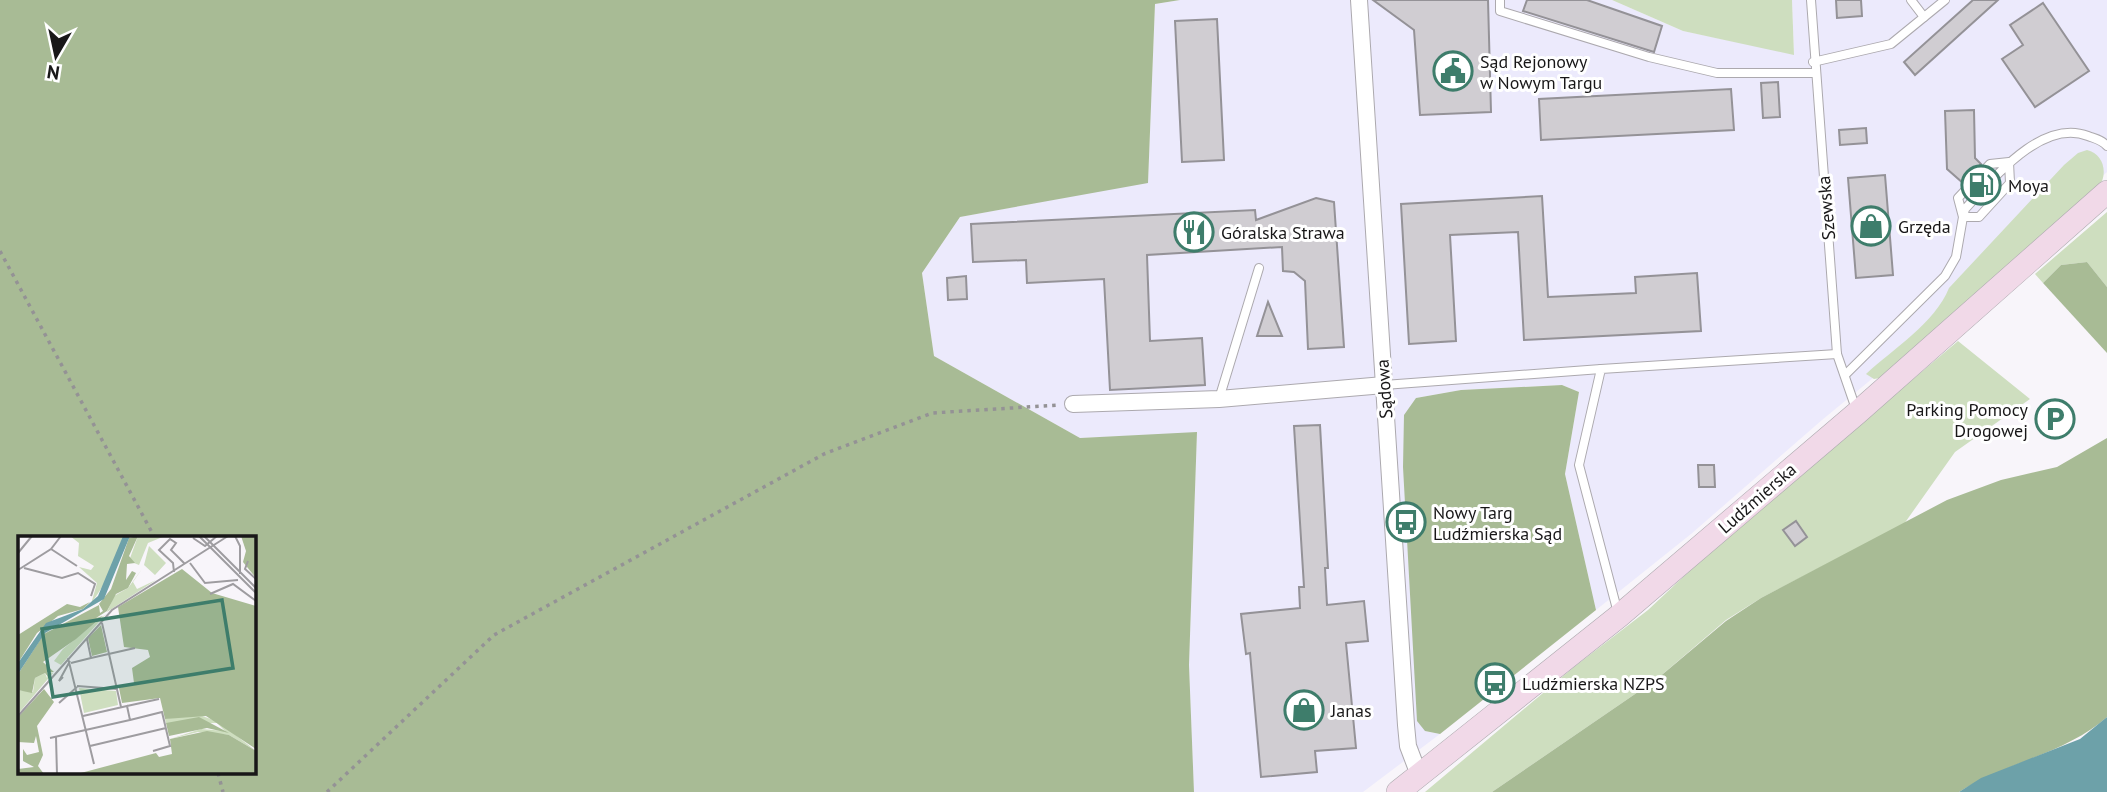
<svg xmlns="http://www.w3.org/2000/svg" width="2107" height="792" font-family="'PT Sans',sans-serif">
  <rect width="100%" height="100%" fill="#f8f5fa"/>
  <polygon fill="#eceafc" points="1180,0 1612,0 1683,31 1794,54 1792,0 2107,0 2107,172 1958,308 1822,420 1691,534 1596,610 1565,474 1579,392 1562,385 1461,390 1416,398 1425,731 1440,734 1363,792 1194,792 1189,665 1197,433 1080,438 934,356 922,273 960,217 1148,182 1155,4"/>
  <g fill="#cedebf">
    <polygon points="1612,0 1792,0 1794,55 1683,31"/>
    <path d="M2087,150C2101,153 2107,168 2102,181L1886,377L1874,379L1866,374C1893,349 1935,323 1949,288L2064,165L2078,153Z"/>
    <polygon points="2107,212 2107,287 2087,262 2061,265 2043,283 2035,274"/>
    <polygon points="1958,341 2030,399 1955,452 1904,524 1761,598 1726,620 1657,679 1492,792 1425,792 1574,667 1648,610 1713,549"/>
  </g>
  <g fill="#a8bb95" fill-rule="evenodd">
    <path d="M0,0H1180L1155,4L1148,183L960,217L922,273L934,356L1080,438L1197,432L1189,665L1194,792H0ZM19,538H254V773H19Z"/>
    <polygon points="2087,262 2107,287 2107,353 2043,283 2061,265"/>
    <polygon points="1562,385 1579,392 1565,474 1596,610 1440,734 1425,731 1417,721 1403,467 1404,415 1416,398 1461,390"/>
    <path d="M2107,438V717C2067,753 2005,763 1959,792H1492L1657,679L1726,621L1761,598L1947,500L2001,480L2057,467Z"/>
  </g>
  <polygon fill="#6da1a9" points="2107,717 2107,792 1959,792 1981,778 2080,739"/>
  <g fill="#d0cdd2" stroke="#949297" stroke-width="2">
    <polygon points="1373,0 1488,0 1491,112 1420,115 1414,30"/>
    <polygon points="1527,0 1587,0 1662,26 1654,52 1523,11"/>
    <polygon points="1836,0 1861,0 1862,16 1837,18"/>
    <polygon points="1973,0 1998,0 1915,75 1904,62"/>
    <polygon points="2043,3 2089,71 2035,107 2002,59 2023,45 2010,25"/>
    <polygon points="1217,19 1224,160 1182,162 1175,21"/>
    <polygon points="1778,82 1780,117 1763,118 1761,83"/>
    <polygon points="1731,89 1734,130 1541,140 1539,99"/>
    <polygon points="1974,110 1975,158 1981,164 1963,183 1947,169 1945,111"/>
    <polygon points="1866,128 1867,143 1840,145 1839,130"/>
    <polygon points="1885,175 1893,275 1856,278 1848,178"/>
    <polygon points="1542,196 1548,297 1636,293 1635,277 1697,273 1701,331 1524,340 1518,232 1450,235 1456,341 1409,344 1401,204"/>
    <polygon points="1316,198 1334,202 1344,347 1308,349 1305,281 1294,272 1283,271 1282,247 1147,255 1150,341 1202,338 1205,385 1110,390 1104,279 1027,283 1026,260 973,262 971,224 1255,210 1256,220"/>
    <polygon points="966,276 967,299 948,300 947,278"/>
    <polygon points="1268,302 1282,336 1257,336"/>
    <polygon points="1320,425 1328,568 1325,568 1327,605 1364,601 1368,641 1346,643 1356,748 1315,751 1317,772 1261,777 1250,653 1246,654 1241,614 1300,608 1299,587 1304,587 1294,426"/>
    <polygon points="1698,465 1714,465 1715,487 1699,487"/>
    <polygon points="1796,521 1807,537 1795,546 1783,530"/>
  </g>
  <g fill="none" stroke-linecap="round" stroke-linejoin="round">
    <g stroke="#aca9ae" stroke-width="10">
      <g id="lane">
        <polyline points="1500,0 1500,11 1649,57 1717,73 1814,73"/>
        <polyline points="1811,0 1837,354 1856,409"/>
        <polyline points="1911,0 1924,17"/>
        <polyline points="1813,62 1891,44 1945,0"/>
        <path d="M1845,375L1945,276L1956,257L1963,217H1979L2010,183L2009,162L1990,164L1958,198L1963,217L1965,209C1994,178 2042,118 2088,136C2096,139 2102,140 2107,146"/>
        <polyline points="1384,385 1601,369"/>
        <polyline points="1219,399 1259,268"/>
        <polyline points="1618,613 1579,465 1601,369 1837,354"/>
      </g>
    </g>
    <g stroke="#aca9ae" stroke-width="18">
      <g id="street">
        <polyline points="1359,0 1406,725 1408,746 1419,775"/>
        <polyline points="1073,404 1219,399 1384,385"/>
      </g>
    </g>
    <g stroke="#aca9ae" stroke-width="24">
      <polyline id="secondary" points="1398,792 1619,616 1857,413 2107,192"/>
    </g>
    <g stroke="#949295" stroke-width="3.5" stroke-dasharray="3.5 5" stroke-linecap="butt">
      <polyline points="0,251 155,538"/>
      <polyline points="218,773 223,792"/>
      <polyline points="327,792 494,635 824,454 932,413 1059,405"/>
    </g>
    <use href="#lane" stroke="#fff" stroke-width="8"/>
    <use href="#street" stroke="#fff" stroke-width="16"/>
    <use href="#secondary" stroke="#f1d9e8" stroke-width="23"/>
  </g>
  <defs>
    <g id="civic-ring" transform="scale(2.0125)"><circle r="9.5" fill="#fff" stroke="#3e7d6b" stroke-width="1.5"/><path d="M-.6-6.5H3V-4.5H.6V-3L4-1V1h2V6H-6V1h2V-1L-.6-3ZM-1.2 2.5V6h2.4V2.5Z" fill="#3e7d6b"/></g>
    <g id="fuel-ring" transform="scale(2.0125)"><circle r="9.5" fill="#fff" stroke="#3e7d6b" stroke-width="1.5"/><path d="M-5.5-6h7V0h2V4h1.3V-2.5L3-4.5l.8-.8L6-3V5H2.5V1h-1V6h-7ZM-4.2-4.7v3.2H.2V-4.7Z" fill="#3e7d6b"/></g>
    <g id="shop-ring" transform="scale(2.0125)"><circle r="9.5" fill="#fff" stroke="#3e7d6b" stroke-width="1.5"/><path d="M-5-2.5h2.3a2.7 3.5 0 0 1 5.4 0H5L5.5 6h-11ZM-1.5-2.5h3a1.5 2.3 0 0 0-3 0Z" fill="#3e7d6b"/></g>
    <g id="restaurant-ring" transform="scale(2.0125)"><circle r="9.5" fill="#fff" stroke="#3e7d6b" stroke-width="1.5"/><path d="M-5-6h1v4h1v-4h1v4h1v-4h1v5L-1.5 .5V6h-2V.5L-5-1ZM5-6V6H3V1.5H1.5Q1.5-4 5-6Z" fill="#3e7d6b"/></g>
    <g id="parking-ring" transform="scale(2.0125)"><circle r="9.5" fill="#fff" stroke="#3e7d6b" stroke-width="1.5"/><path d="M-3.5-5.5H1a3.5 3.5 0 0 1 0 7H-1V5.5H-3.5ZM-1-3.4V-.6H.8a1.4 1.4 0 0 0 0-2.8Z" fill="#3e7d6b"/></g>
    <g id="bus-ring" transform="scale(2.0125)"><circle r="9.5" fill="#fff" stroke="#3e7d6b" stroke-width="1.5"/><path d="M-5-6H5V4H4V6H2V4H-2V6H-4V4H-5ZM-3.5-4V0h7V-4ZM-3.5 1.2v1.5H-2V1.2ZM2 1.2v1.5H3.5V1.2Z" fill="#3e7d6b"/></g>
  </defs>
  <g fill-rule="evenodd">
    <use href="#civic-ring" x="1453" y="71"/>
    <use href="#fuel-ring" x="1981" y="185"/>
    <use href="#shop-ring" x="1871" y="226"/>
    <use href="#restaurant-ring" x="1194" y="232"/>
    <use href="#parking-ring" x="2055" y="419"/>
    <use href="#bus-ring" x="1406" y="522"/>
    <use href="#bus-ring" x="1495" y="683"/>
    <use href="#shop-ring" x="1304" y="710"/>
  </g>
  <g text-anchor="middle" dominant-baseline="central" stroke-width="6" stroke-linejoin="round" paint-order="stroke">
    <g font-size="18" fill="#181718" stroke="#fff" text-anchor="start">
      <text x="1480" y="61">Sąd Rejonowy<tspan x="1480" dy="21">w Nowym Targu</tspan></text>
      <text x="2008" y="185">Moya</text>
      <text x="1898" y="226">Grzęda</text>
      <text x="1221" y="232">Góralska Strawa</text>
      <text x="2028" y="409" text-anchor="end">Parking Pomocy<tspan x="2028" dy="21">Drogowej</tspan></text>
      <text x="1433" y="512">Nowy Targ<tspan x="1433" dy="21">Ludźmierska Sąd</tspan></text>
      <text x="1522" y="683">Ludźmierska NZPS</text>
      <text x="1331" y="710">Janas</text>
    </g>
    <g font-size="18" fill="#181718" stroke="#fff">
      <text transform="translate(1826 208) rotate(-95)">Szewska</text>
      <text transform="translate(1384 389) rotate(-94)">Sądowa</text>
      <text transform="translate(1757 498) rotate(-41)">Ludźmierska</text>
    </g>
  </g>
  <g transform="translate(18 536)">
    <rect width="238" height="238" fill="#f8f5fa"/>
    <path d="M52,0H105L92,39L73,68L79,47L61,31L73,34L76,30L60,20L61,7ZM120,0H147L130,7L121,29L111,25ZM131,10L148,27L137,39L126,29ZM124,33L115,46L119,53L138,44L89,76L96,60L110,52ZM88,78L43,129L36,125L45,113ZM30,135L35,137L0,178V154L15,156L17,142L27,137L29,142ZM61,152L98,155L100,169L66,177ZM176,177L201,186L238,215L211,199L180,196L152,203L183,193L207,195L199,187H148L147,183Z" fill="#cedebf"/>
    <path d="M120,0L111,20L117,27L109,28L108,44L114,35L118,37L110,52L98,58L89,75L78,82L85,80L58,103L25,126L36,136H29L31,142L27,137L17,142L14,157L0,154V138L26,98L81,69L82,77L85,75L81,68L93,53L111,2ZM223,0H238V42L225,26L228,15ZM164,33L194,57L238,70V213L188,180L147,183L142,162L104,167L101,152L116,147L114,132L132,121L130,114L106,111L100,71ZM72,66L65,73L40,80L19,97L0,127V99L49,68L62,71ZM83,89L89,116L74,120L70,102ZM26,153L36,166L19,190L25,219L20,230L26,238H0V233L16,231L5,225V213L9,219L21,216L18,200L16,207L0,206V181ZM181,181L211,197L189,192L151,200L148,187ZM189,195L211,199L238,215V238H59L138,217L141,221L154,218L152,203Z" fill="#a8bb95"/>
    <path d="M105,0H112L86,63L27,97L0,138V127L28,87L65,73L80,60Z" fill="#6da1a9"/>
    <path fill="none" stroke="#9e9ca0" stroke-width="2" d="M181,0L238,57M186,0L238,52M217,0L222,10V38M175,2L187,10L199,0M33,13L59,30M0,17L14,0M230,25L227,33L238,43M172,27L187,47L220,44M6,32L44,42L60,37L77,48L73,60M0,34L33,13L43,0M156,36L155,27L141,14L152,3L158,7L153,14L167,28M192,58L215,48L238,65M84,87L103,171M50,122L76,228M73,122L117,112M53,127L73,122L69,103M45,141L41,145L52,125M59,150L99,153M41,167L59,151M109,170L141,163M0,180L94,74L210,0M112,184L144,176L152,210L135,215M38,201L39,238M32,202L112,184L109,170L65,180M72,210L148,192"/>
    <path fill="#3e7d6b" fill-opacity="0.15" stroke="#3e7d6b" stroke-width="3.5" d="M204,64L215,132L35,161L24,93Z"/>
    <rect width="238" height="238" fill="none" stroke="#181718" stroke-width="3.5"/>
  </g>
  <g transform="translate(56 56) rotate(189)" stroke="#ffffff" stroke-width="5" paint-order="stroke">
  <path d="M0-5L12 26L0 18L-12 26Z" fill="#181718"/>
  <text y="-10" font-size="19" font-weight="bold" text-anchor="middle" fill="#181718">N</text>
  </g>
</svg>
